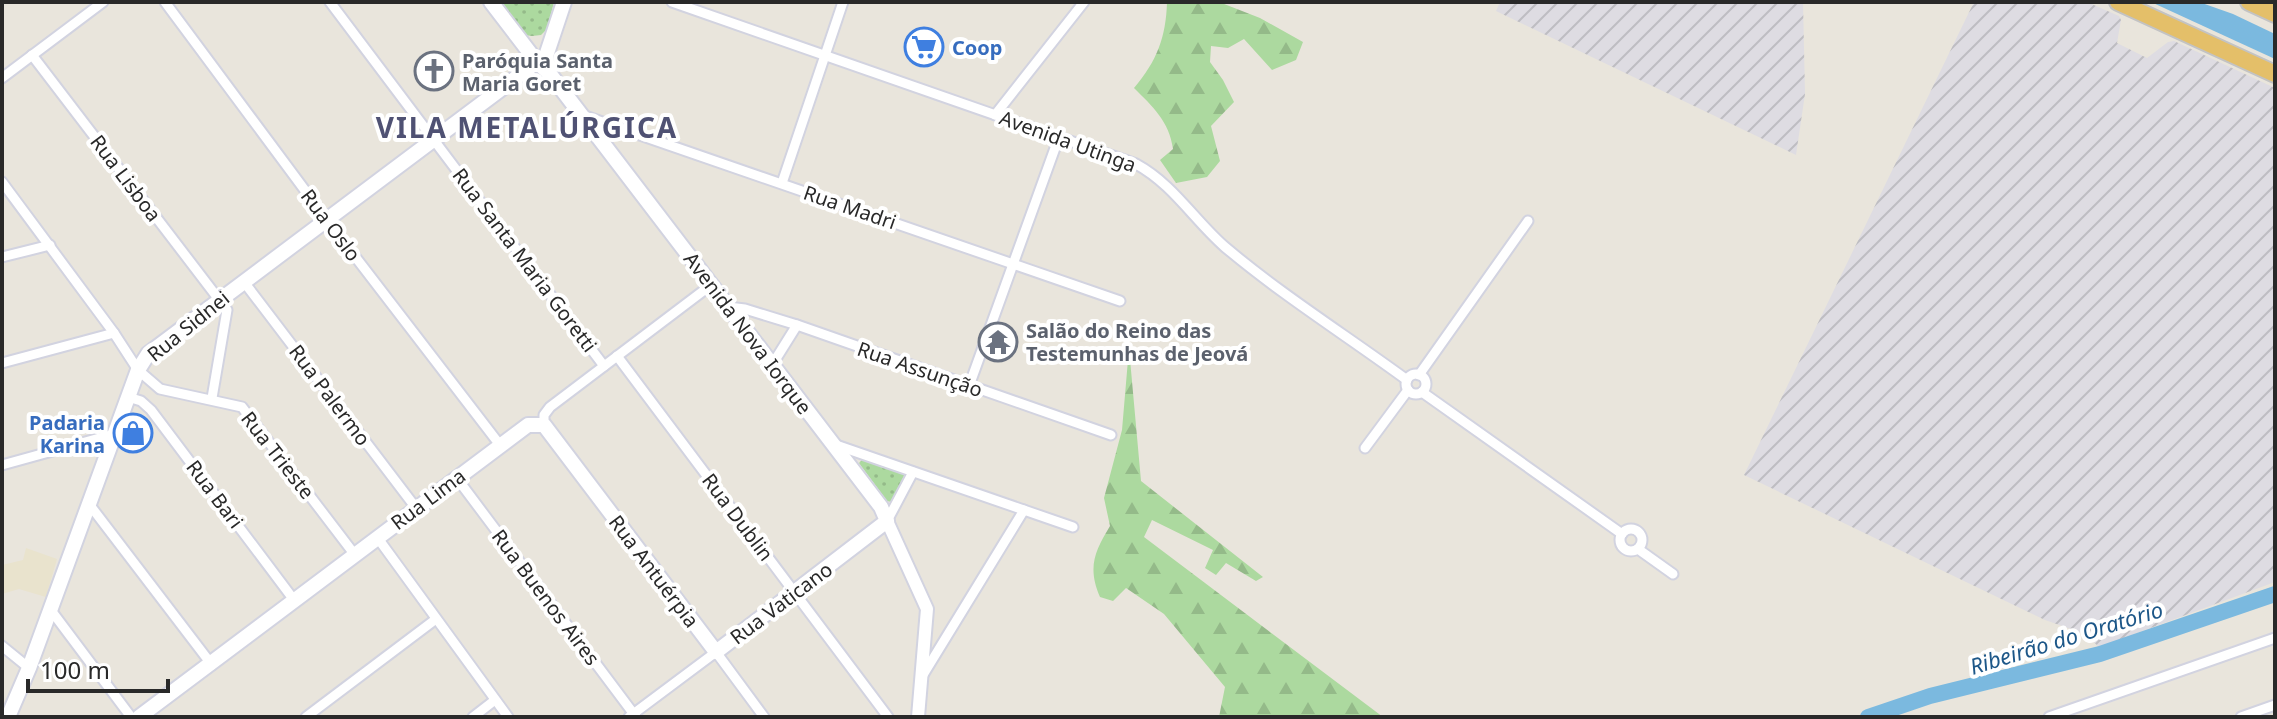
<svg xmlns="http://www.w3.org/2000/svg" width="2277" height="719" font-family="'Noto Sans',sans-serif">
  <defs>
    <pattern id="industrial-furrows" width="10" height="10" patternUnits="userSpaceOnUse" patternTransform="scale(2)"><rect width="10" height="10" fill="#dedce2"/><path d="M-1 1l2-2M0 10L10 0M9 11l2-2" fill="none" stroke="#bebdc2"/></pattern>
    <pattern id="forest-firs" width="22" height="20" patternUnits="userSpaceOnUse" patternTransform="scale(2)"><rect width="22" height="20" fill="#acd99f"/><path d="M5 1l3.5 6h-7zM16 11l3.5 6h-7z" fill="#94ba89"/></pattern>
    <pattern id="park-dots" width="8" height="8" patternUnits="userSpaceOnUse" patternTransform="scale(2)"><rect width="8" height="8" fill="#acd99f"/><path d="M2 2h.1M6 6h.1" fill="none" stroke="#94ba89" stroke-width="1.8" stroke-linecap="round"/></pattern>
  </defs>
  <rect width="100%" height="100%" fill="#e9e5dc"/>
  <g fill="url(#industrial-furrows)">
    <polygon points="1500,2 1803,2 1805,94 1796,155 1496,11"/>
    <polygon points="1974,2 2087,2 2119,16 2121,20 2117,43 2147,58 2168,42 2174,41 2275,88 2275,582 2099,647 2085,634 2045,620 1744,475"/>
  </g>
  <polygon fill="#e9e3cd" points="26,548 57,559 46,597 19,589 2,594 2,565 23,560"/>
  <g fill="url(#forest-firs)">
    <path d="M1167,2H1219L1260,18L1303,42L1296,60L1272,70L1244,39L1228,48L1211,46L1210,62L1223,80L1234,102L1211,126L1220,161L1207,177L1176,183L1160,160L1173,149C1169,121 1153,107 1134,88C1157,61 1166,37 1167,2Z"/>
    <path d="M1129,348L1141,481L1263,577L1256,581L1226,563L1216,575L1205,568L1213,550L1152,520L1144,537L1383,717H1219L1225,687L1164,614L1126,588L1113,601L1100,597C1087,567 1095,551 1110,526L1104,498L1122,430Z"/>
  </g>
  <g fill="url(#park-dots)">
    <polygon points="498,2 554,2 547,29 541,35 532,36 524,35"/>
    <polygon points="863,459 905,474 892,502 887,501 859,463"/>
  </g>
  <polygon fill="#7bb9df" points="2151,2 2199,2 2233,14 2275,34 2275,59"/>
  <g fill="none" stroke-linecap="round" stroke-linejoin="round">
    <polyline stroke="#7bb9df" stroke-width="16" points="1868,717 1930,696 2100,654 2275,594"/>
    <g stroke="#d2d3e0" stroke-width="13">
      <g id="minor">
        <polyline points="165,2 327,220 500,445"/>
        <polyline points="330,2 604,366"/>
        <path d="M672,2L1136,164C1173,184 1194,220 1225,247C1282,295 1347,336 1407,380"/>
        <polyline points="32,55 227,310 212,398"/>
        <polyline points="2,78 103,2"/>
        <polyline points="582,115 1120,301"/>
        <polyline points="995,115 1084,2"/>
        <polyline points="2,182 114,333 138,370 160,389 242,407 355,555"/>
        <polyline points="782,183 843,2"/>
        <polyline points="2,257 50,245"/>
        <polyline points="244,282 416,508"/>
        <polyline points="728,307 745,309 797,325 1111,435"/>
        <polyline points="617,356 888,717"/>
        <polyline points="2,363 114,333"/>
        <polyline points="772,365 797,325"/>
        <circle cx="1416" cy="384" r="10"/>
        <polyline points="1419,375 1528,221"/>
        <polyline points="969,386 1059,137"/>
        <polyline points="1422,392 1622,534"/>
        <polyline points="128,397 141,401 151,410 294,600"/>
        <polyline points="544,425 544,415 550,407 711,285"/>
        <polyline points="836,445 1073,527"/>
        <polyline points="1365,448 1408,390"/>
        <polyline points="2,465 114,434"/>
        <polyline points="456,477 636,717"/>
        <polyline points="89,504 212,665"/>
        <polyline points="887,521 913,472"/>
        <circle cx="1631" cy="540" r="11"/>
        <polyline points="377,537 508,717"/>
        <polyline points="1638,549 1673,574"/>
        <polyline points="50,609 131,717"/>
        <polyline points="2,646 29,668"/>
        <polyline points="923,675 1024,510"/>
        <polyline points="306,717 436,619"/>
        <polyline points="473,717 495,700"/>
        <polyline points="629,717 716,652 764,717"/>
        <polyline points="2049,717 2275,638"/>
        <polyline points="2241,717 2275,705"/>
      </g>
    </g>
    <g stroke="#d2d3e0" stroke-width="16">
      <polyline id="tertiary" points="887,521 927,609 918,717"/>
    </g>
    <g stroke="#d2d3e0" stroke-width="18">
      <g id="secondary">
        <polyline points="549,74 546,56 564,2"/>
        <polyline points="8,717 29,668 138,370 148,354 537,62"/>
        <polyline points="139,717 528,425 544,425 716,652 887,521 881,507 550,74 537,62 491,2"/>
      </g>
    </g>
    <g stroke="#c3c3c3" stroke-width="20">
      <g id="trunk">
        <polyline points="2118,2 2275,74"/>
        <polyline points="2249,2 2275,14"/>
      </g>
    </g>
    <use href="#minor" stroke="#fff" stroke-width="9"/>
    <use href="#tertiary" stroke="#fff" stroke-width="12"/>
    <use href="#secondary" stroke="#fff" stroke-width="14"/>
    <use href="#trunk" stroke="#e4bf69" stroke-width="16"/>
  </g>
  <defs>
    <g id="supermarket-ring" transform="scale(2)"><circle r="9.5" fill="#fff" stroke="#3f7fe0" stroke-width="1.5"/><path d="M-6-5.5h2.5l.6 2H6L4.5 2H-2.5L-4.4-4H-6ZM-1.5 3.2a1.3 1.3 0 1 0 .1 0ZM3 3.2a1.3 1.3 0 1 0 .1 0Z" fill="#3f7fe0"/></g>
    <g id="church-ring" transform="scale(2)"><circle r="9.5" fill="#fff" stroke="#6b7280" stroke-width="1.5"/><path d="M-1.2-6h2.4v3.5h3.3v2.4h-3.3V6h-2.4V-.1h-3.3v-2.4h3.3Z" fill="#6b7280"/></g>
    <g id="temple-ring" transform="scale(2)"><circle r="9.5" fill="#fff" stroke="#6b7280" stroke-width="1.5"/><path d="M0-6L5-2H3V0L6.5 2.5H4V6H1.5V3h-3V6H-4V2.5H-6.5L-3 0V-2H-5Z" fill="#6b7280"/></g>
    <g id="shop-ring" transform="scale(2)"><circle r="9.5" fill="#fff" stroke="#3f7fe0" stroke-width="1.5"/><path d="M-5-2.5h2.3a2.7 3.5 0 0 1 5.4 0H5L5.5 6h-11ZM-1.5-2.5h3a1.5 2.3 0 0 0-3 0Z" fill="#3f7fe0"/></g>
  </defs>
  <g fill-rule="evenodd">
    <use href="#supermarket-ring" x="924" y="47"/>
    <use href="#church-ring" x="434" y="71"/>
    <use href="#temple-ring" x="998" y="342"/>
    <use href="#shop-ring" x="133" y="433"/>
  </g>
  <g text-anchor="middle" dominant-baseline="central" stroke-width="8" stroke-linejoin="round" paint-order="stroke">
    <g font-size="20" font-weight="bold" fill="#366cbe" stroke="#fff" text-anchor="start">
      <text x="952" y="47">Coop</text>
      <text x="105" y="422" text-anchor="end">Padaria<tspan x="105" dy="23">Karina</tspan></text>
    </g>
    <g font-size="20" font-weight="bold" fill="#5b616d" stroke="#fff" text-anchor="start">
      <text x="462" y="60">Paróquia Santa<tspan x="462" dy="23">Maria Goret</tspan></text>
      <text x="1026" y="330">Salão do Reino das<tspan x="1026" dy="23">Testemunhas de Jeová</tspan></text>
    </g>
    <g font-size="20" fill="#292929" stroke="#fff">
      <text transform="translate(1068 141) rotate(20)">Avenida Utinga</text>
      <text transform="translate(126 178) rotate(53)">Rua Lisboa</text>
      <text transform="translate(850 207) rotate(19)">Rua Madri</text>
      <text transform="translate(331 225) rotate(53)">Rua Oslo</text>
      <text transform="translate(525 260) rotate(53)">Rua Santa Maria Goretti</text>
      <text transform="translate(188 326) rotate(-39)">Rua Sidnei</text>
      <text transform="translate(748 333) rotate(53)">Avenida Nova Iorque</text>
      <text transform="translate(920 369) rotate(19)">Rua Assunção</text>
      <text transform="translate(330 395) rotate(53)">Rua Palermo</text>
      <text transform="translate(278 455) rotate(52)">Rua Trieste</text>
      <text transform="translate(215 494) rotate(53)">Rua Bari</text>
      <text transform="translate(428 499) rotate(-37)">Rua Lima</text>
      <text transform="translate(738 517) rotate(53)">Rua Dublin</text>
      <text transform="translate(654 571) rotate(53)">Rua Antuérpia</text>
      <text transform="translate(546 597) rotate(53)">Rua Buenos Aires</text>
      <text transform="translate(781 603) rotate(-37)">Rua Vaticano</text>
    </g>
    <g font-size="22" font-style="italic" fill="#1d5788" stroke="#fff">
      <text transform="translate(2066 637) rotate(-17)">Ribeirão do Oratório</text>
    </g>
    <g font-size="28" font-weight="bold" letter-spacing="2" fill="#4f5173" stroke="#fff">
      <text x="527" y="127">VILA METALÚRGICA</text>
    </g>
  </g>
  <rect width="2277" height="719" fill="none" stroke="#292929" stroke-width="8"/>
  <path d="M28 679v12h140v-12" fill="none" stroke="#292929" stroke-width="4"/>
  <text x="40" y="679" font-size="24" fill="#292929" stroke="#ffffff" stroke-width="6" paint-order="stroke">100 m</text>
</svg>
